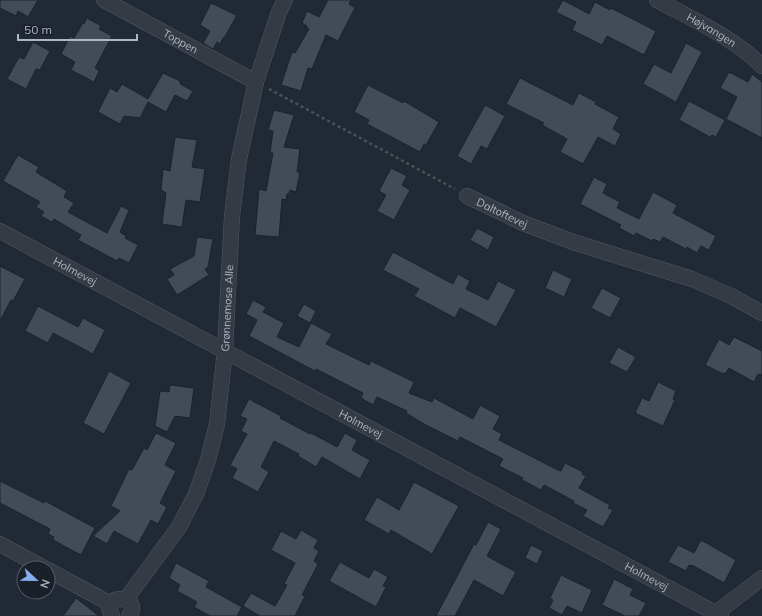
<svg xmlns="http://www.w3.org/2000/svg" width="762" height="616" font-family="Mulish,sans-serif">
  <rect width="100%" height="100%" fill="#212934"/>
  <g fill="#424c59" stroke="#1c222c">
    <polygon points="0,0 38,0 28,17 18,11 16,16 0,8"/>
    <polygon points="328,0 351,0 349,4 355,8 338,41 326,35 312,69 308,68 301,91 281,85 292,52 295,53 309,29 307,28 307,26 302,23 307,11 319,17"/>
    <polygon points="563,0 589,14 595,2 610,10 611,8 656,31 644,55 607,36 602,45 572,30 576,22 556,12"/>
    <polygon points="211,3 236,15 236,17 224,38 223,38 220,44 217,42 213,49 203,43 210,31 200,25"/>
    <polygon points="87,18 101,26 99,29 112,36 95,68 99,71 94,82 71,70 75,62 61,54 70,36 74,38 83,23 84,24"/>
    <polygon points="33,42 50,51 40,70 36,69 26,89 7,79 19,57 24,59"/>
    <polygon points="686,43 702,52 676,102 643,84 654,64 671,73"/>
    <polygon points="729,72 748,82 752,74 762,82 762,138 726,119 737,97 720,88"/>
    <polygon points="163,73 180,81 180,84 193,91 187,101 175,95 166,112 148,102 140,118 124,116 120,124 98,112 110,88 117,92 122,84 148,99"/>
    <polygon points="520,78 573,105 579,93 596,102 595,104 619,117 613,129 621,134 615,146 598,137 583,164 560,152 567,139 542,125 544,123 506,104"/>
    <polygon points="368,85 403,103 404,101 439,122 426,145 424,144 420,152 367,124 369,120 354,112"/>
    <polygon points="689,101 725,120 716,137 712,135 710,137 679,120"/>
    <polygon points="485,105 505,116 487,149 481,146 471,164 457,156"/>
    <polygon points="274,110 294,115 284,147 300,149 297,172 300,172 296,192 290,190 289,194 287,194 286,200 282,199 279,237 255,235 259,189 266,191 273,153 270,153 273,131 268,130"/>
    <polygon points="175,137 197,140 192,167 205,169 200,202 186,200 182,227 162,224 166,193 161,190 163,169 170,171"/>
    <polygon points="18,155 39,167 36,172 67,191 64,197 74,203 68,212 107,233 121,206 129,210 120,232 126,236 125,238 138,245 129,263 119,258 117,261 78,240 81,235 54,219 52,222 41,216 44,212 36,207 40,202 3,181"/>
    <polygon points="391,168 407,176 402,185 410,190 394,220 377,211 386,195 379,191"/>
    <polygon points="594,177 607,184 603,193 620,202 617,208 639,219 653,192 677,205 673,213 716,236 709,250 701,246 697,253 687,247 686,249 663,237 660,242 653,239 652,241 636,233 634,236 619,228 621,225 580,204"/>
    <polygon points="477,228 494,237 488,250 470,240"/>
    <polygon points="197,237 213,239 208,267 205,269 209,275 177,295 167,279 174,275 170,269 194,256"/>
    <polygon points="393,252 453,284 458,274 470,281 466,289 488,300 498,281 516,290 496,327 460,308 455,318 414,296 419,289 383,270"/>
    <polygon points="0,266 25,279 13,301 11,300 0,321"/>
    <polygon points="553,270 572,279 564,297 545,288"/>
    <polygon points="602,288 621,298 610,318 591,308"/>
    <polygon points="253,300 266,307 263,312 284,323 277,337 299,347 311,323 332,334 326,344 369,365 371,361 414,382 409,393 432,402 434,398 473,419 480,405 500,416 493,429 502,434 499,440 558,470 561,471 565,463 583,472 582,474 586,476 579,488 610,505 608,508 613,510 603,527 583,516 587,510 573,503 574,501 544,485 541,490 522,480 523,478 499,466 503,459 460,437 458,441 424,424 406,413 407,411 377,397 373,405 361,398 363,393 316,369 315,371 249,336 257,320 246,314"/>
    <polygon points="304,304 316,311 310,323 297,316"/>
    <polygon points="38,306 78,327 83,318 105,330 93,354 53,333 48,343 25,331"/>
    <polygon points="734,337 762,351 762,375 758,374 754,382 729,368 725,374 723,373 723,374 705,365 719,339 729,345"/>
    <polygon points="618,347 636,357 627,372 609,363"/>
    <polygon points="109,371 131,383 104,434 83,423"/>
    <polygon points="658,382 676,391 673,399 675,400 663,426 635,413 642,398 649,401"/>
    <polygon points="170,385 194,388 190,418 175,416 167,432 155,426 160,391 169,392"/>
    <polygon points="249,399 281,416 280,418 310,434 311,433 337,447 345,433 357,440 352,450 370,460 360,479 322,457 316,467 298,456 299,454 274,441 261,467 269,472 258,492 232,478 237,469 230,465 247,434 241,431 247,419 240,416"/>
    <polygon points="156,433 176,443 165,465 176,471 160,503 167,507 158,524 151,520 138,544 114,531 107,544 93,536 120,511 111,506 129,469 132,470 144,448 147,450"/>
    <polygon points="0,481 44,503 45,501 95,528 81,555 53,540 54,537 48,534 50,529 0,503"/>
    <polygon points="414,482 459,506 432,554 391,530 389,534 364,520 377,497 399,510"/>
    <polygon points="488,522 501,529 487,556 516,572 503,596 474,580 455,616 436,616 474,544 476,545"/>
    <polygon points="301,530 318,540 314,548 319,551 314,561 318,564 302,595 305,596 295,616 260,616 243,606 251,593 275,606 287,585 284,584 295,563 271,550 281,531 296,539"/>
    <polygon points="701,540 736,560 724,583 692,565 691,566 689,565 686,571 668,562 678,545 694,553"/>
    <polygon points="531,545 543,551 537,564 525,558"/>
    <polygon points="340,562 369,578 374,569 388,577 383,586 386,587 376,607 329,581"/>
    <polygon points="176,563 209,581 206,587 242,607 237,616 210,616 194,607 197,602 177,591 180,585 169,578"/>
    <polygon points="561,575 592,590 582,613 567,606 562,615 549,608 553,600 550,598"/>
    <polygon points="614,579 633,589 630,595 646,603 639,616 625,616 602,605"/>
    <polygon points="76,598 99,616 63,616"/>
  </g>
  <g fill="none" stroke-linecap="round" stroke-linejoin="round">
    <g stroke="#515963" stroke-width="16">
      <g id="minor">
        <path id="s1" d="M104,0L256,82"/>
        <path id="s2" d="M657,0C694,20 732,37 762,66"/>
        <path id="s3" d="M467,196L523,223L573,242L692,279L731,296L762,313"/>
        <path id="s4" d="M0,231L721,616"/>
        <polyline points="0,544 44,568"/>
        <polyline points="48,570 111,604"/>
        <path id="s5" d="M126,599L179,527L196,494L208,460L217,424L225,350L232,216L239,159L256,82L279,12L285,0"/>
        <path d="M112,616C98,592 144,595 129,616"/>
        <polyline points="712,616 762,578"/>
      </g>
    </g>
    <polyline stroke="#445557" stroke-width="2.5" stroke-dasharray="3 3" stroke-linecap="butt" points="269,89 455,189"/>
    <use href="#minor" stroke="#343b45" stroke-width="15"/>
  </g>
  <g text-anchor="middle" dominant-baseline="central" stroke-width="3" stroke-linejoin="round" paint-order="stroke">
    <g font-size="11" fill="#aeb6c2" stroke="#1a202a">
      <text stroke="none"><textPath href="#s2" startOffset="62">Højvangen</textPath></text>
      <text stroke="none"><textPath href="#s1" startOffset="87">Toppen</textPath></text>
      <text stroke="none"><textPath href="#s3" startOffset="39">Daltoftevej</textPath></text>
      <text stroke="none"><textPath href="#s4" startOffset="85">Holmevej</textPath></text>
      <text stroke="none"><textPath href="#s5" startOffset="316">Grønnemose Alle</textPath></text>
      <text stroke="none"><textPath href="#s4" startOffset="409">Holmevej</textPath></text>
      <text stroke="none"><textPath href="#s4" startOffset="733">Holmevej</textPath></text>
    </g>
  </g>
  <g transform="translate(36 580) rotate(112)"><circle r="19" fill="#1a202a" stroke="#555c67"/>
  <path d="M0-3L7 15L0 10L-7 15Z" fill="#86aeef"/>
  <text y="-6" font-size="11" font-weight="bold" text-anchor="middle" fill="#aeb6c2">N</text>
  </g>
  <path d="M18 34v6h119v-6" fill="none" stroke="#aeb6c2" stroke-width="2"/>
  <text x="24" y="34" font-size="12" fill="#aeb6c2" stroke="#1a202a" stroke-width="3" paint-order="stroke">50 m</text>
</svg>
